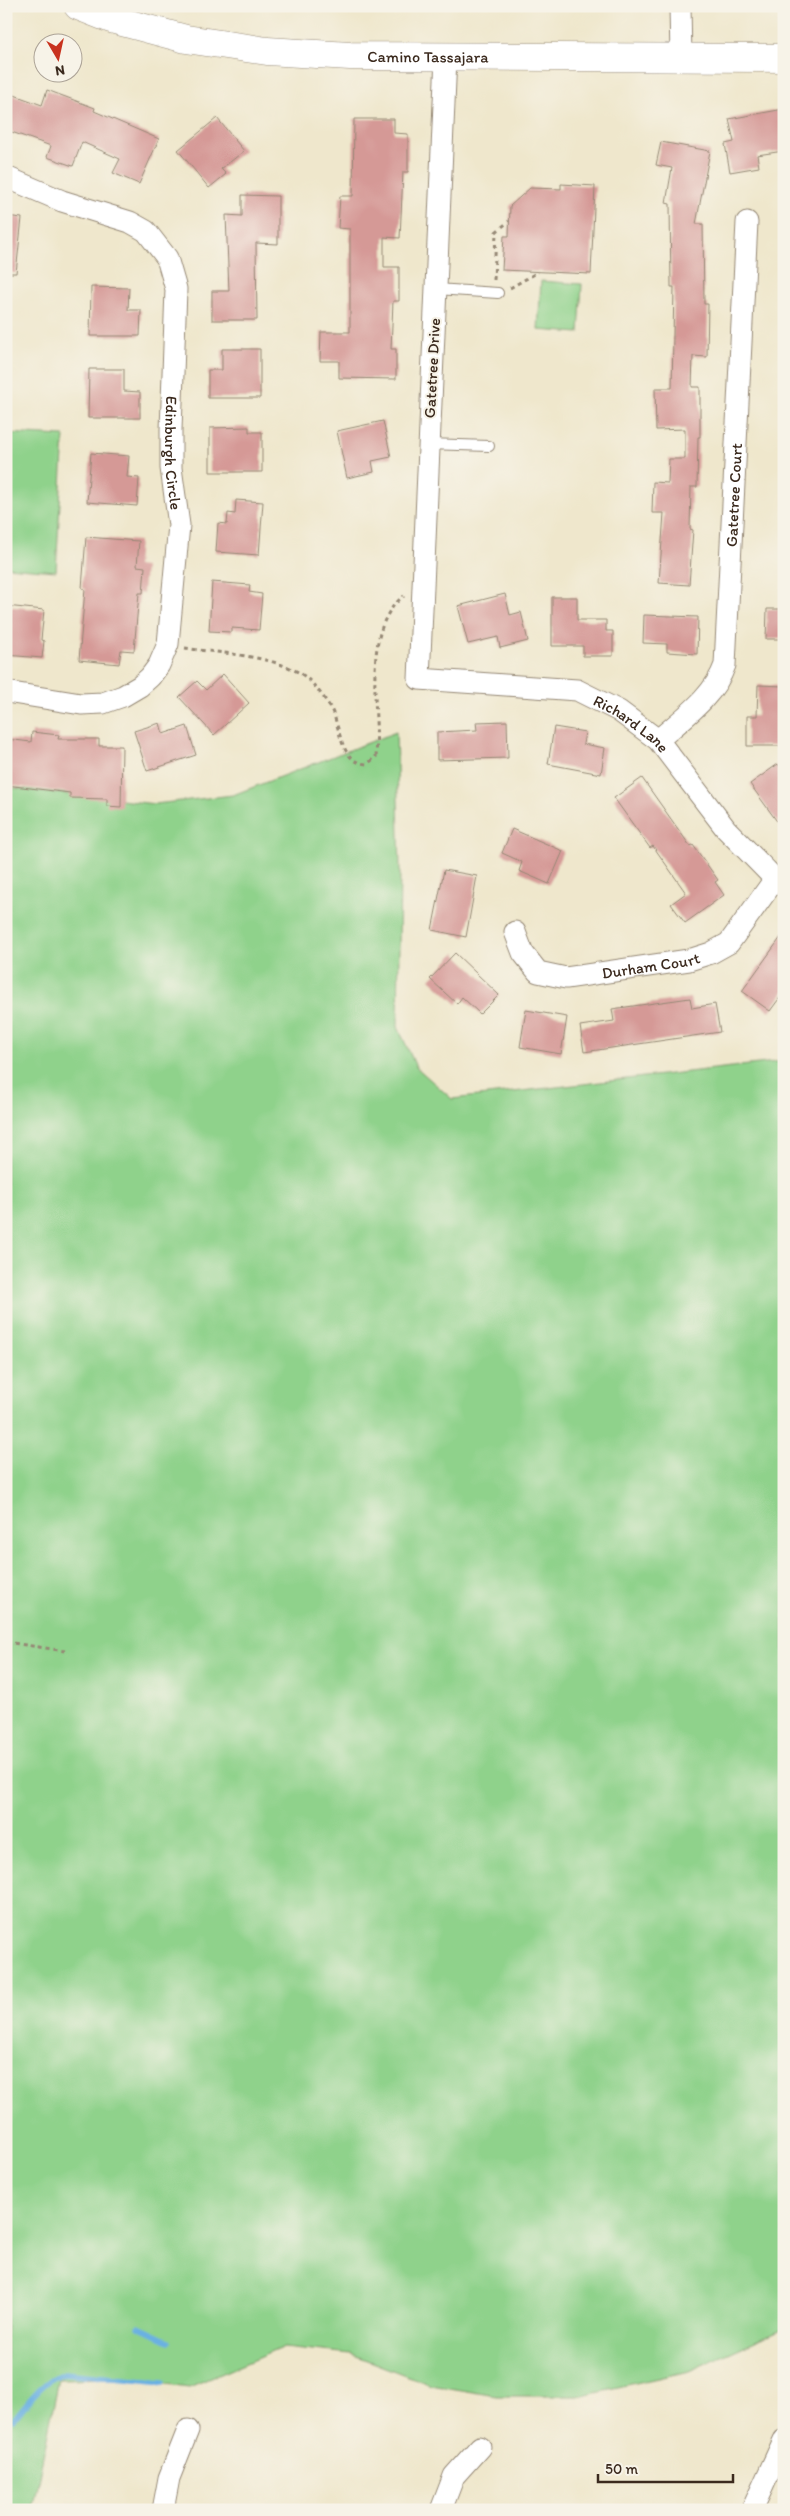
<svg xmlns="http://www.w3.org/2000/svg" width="790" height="2516" font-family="Itim,sans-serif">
  <rect width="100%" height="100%" fill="#f7f3e8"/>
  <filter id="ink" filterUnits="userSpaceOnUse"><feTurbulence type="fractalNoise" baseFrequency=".02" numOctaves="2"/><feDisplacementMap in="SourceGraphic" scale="10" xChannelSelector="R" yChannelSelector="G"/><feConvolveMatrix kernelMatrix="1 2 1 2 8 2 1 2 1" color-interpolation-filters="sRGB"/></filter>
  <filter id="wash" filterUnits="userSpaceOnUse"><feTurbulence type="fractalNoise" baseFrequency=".0096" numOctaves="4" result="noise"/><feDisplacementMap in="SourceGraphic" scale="20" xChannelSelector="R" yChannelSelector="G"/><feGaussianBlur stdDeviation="1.12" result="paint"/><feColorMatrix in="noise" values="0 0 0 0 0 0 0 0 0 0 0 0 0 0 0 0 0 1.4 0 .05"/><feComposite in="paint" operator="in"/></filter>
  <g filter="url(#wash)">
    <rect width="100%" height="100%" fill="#efe7cc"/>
    <g fill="#8fd28b" stroke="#657e54">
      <polygon points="541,281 582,284 579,333 538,330"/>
      <polygon points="6,433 64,436 56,571 6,567"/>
      <polygon points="396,732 400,869 398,1027 416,1067 452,1099 784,1061 784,2328 689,2371 578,2396 496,2396 431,2385 351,2354 284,2347 189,2387 120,2378 59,2379 32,2510 6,2510 6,787 155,804 233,795"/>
    </g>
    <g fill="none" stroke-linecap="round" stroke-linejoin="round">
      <g stroke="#6bb1e2" stroke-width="5.5">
        <polyline points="139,2327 169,2341"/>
        <path d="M14,2419C28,2402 43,2380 64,2373L163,2383"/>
      </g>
    </g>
    <g id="blocks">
      <g fill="#d59996">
        <polygon points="47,90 95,108 94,111 159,139 139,184 113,173 120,159 82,142 73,166 47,157 51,146 6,130 6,92 42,105"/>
        <polygon points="784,109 784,151 757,155 759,167 730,172 725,144 734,142 729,119"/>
        <polygon points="217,118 244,151 221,169 226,174 209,188 178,150"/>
        <polygon points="354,119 394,119 394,133 408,134 408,172 403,172 400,238 384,237 384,267 399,267 399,301 393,301 391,349 396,349 396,379 339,378 339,361 320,361 321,332 350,332 350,229 338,228 340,196 353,196"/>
        <polygon points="661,142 710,151 696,224 703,224 704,304 708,304 707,357 693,356 692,387 700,387 700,437 698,437 697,487 691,487 690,529 693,530 689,585 659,583 664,513 652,513 653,482 668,483 669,459 685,459 685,429 656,430 655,388 672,388 674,287 671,287 670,204 666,203 672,168 656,165"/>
        <polygon points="561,184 595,186 591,274 502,270 504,236 509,236 510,206 530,188 561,189"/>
        <polygon points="242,195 278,196 278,244 256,243 257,320 212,320 212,291 229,291 226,215 242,216"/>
        <polygon points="6,216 22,218 16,273 6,273"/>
        <polygon points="91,287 129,288 128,310 141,310 140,336 90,336"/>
        <polygon points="222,349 260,349 260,398 208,398 208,370 222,370"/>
        <polygon points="89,369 124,369 124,391 140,392 140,418 88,418"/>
        <polygon points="383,421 391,457 372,461 374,472 347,478 337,431"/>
        <polygon points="249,427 249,432 262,432 262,472 210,472 210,428"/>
        <polygon points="91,453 129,456 127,477 139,478 137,506 87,502"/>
        <polygon points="236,500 263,502 259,555 216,552 218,523 227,524 228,513 235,514"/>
        <polygon points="86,537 139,541 137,566 145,567 143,593 139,593 134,651 121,650 119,664 79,660 85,589 82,588"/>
        <polygon points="212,582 250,585 249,592 262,594 259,630 232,628 232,632 209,631"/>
        <polygon points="505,594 510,615 521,612 528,641 500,648 498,637 468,644 458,606"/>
        <polygon points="552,597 577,597 577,620 606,620 606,631 613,631 613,656 583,656 583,646 552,646"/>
        <polygon points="6,606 44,610 41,640 44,641 42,658 6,655"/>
        <polygon points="767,609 784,609 784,639 766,639"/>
        <polygon points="644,615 698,617 697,654 667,652 667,644 643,643"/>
        <polygon points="223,674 249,703 214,735 179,697 197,681 206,690"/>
        <polygon points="758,685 784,686 784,746 747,746 747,716 757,716"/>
        <polygon points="507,721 508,758 437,760 437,732 477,730 476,722"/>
        <polygon points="160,723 163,734 187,726 196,755 147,771 134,731"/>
        <polygon points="554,727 585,732 583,744 605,748 601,774 548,764"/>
        <polygon points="32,732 59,735 58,739 99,739 99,746 122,746 121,807 107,806 107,799 70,798 70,793 6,785 6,739 31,742"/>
        <polygon points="778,764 784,773 784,831 750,784"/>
        <polygon points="642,778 690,846 693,845 718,880 715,882 724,895 685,923 671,904 686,893 653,846 650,848 614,798"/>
        <polygon points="512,829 563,851 549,884 519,871 522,862 502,853"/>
        <polygon points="444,870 477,876 466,937 432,930"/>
        <polygon points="784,933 784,992 770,1011 742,991"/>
        <polygon points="455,953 499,995 480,1014 462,997 457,1004 430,979"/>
        <polygon points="690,998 692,1008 715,1004 720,1032 584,1052 580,1026 614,1021 612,1009"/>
        <polygon points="526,1010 567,1017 561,1054 520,1047"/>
      </g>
    </g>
  </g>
  <g filter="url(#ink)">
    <use href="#blocks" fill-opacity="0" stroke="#958875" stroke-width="1"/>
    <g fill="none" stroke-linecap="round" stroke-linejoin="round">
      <g stroke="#958875" stroke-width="12">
        <g id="lane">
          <polyline points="436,289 498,293"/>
          <polyline points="428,444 489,446"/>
        </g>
      </g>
      <g stroke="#958875" stroke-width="23">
        <g id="street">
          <polyline points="680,6 681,58"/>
          <path id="s1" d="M446,57L419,679L577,690L619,711L658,740L726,829L775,879L784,883"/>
          <path id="s2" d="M6,177L62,201L130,222L146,231L167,258L176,289L171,430V468L179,525L168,644L159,665L150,677L140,686L123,696L103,703L81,704L6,692"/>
          <path id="s3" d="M658,740C683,718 714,697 725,665L747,222"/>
          <path id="s4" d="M515,932L523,953L538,972L566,978L689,960L711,953L729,943L775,879"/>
          <polyline points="163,2510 169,2478 188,2430"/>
          <polyline points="441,2510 454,2476 480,2447"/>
          <polyline points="752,2510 784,2440"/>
        </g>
      </g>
      <g stroke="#958875" stroke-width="29">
        <g id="secondary">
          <path id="s5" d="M78,6L111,19L186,39L267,51L350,56L784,58"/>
        </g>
      </g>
      <g stroke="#958875" stroke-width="3" stroke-dasharray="4 4" stroke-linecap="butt">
        <polyline points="494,280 496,232 509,221"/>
        <polyline points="510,288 538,272"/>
        <polyline points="6,475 6,478"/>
        <path d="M185,648C221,654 287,655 312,683C319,691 327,701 332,711C341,729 340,763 367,764L376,757C380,710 360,628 404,596"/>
        <polyline points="6,1642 65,1651"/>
      </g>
      <use href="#lane" stroke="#fff" stroke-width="10"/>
      <use href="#street" stroke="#fff" stroke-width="21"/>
      <use href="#secondary" stroke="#fff" stroke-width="28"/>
    </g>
  </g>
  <g text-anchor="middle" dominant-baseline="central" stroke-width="4" stroke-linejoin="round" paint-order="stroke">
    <g font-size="16" fill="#3b2a1e" stroke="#f7f3e8">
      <text stroke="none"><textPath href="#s5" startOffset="356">Camino Tassajara</textPath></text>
      <text transform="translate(432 368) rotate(-87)">Gatetree Drive</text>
      <text stroke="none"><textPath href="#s2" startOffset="381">Edinburgh Circle</textPath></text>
      <text stroke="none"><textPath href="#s3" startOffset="272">Gatetree Court</textPath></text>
      <text stroke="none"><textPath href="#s1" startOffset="845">Richard Lane</textPath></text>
      <text stroke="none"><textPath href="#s4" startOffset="161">Durham Court</textPath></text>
    </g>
  </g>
  <rect width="790" height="2516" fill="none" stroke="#f7f3e8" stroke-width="25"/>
  <g transform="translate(58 58) rotate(171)"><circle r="24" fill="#f7f3e8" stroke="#aca397"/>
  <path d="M0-4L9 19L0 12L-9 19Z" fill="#c8321e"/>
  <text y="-8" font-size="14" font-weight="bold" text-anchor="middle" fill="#3b2a1e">N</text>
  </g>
  <path d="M598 2474v8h135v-8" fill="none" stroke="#3b2a1e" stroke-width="2.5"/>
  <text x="605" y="2474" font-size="15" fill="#3b2a1e" stroke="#f7f3e8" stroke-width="4" paint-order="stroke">50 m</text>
</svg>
